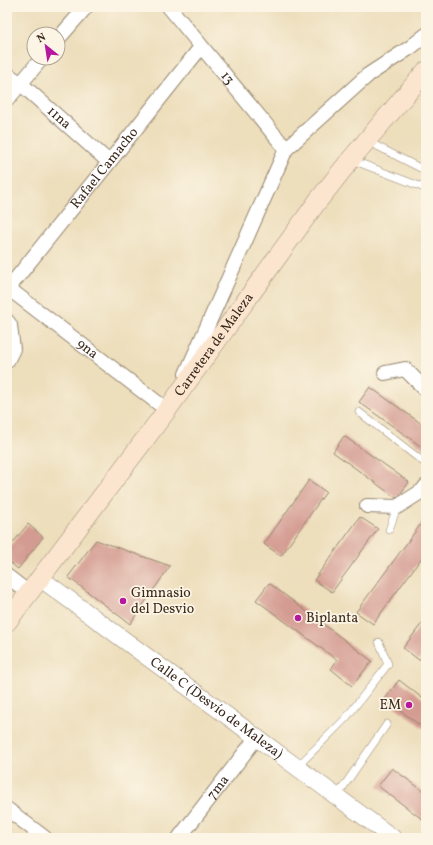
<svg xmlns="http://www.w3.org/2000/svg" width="433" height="845" font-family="Vollkorn,serif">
  <rect width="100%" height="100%" fill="#fcf5e5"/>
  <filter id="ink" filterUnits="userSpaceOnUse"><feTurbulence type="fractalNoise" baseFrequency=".025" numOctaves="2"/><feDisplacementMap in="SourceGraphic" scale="8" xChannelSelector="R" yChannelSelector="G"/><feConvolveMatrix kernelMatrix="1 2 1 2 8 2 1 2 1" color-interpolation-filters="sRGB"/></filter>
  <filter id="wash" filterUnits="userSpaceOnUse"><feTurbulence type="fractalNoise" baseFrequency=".012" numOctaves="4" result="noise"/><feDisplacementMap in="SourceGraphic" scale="16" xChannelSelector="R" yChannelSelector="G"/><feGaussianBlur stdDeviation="0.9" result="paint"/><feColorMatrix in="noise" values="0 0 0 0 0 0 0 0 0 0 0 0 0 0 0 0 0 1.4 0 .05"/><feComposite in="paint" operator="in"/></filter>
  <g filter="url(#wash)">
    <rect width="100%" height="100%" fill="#eddebc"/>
    <g id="blocks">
      <g fill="#d49b92">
        <polygon points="370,387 426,427 426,450 359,402"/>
        <polygon points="344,436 409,482 399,496 396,498 333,452"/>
        <polygon points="309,480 326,492 281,556 264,544"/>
        <polygon points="360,517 378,529 332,592 314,580"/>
        <polygon points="426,517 426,552 373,624 356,612"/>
        <polygon points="28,524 43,537 18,569 7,560 7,550"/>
        <polygon points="96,540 170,566 130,624 68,577"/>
        <polygon points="269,583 372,661 352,686 331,669 337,660 256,600"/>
        <polygon points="426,618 426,651 419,660 403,648"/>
        <polygon points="399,680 426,701 426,730 385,699"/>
        <polygon points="392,768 426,793 426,822 378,786"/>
      </g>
    </g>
  </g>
  <g filter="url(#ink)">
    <use href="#blocks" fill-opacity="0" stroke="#94846d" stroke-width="1"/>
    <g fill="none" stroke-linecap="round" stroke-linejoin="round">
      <g stroke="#94846d" stroke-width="8">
        <g id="service">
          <polyline points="367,141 426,171"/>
          <polyline points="352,160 422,187"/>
          <polyline points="359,412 426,464"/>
          <polyline points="389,530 397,507"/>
          <polyline points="297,767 346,718 388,664 379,642"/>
          <polyline points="337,796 387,724"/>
        </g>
      </g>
      <g stroke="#94846d" stroke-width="16">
        <g id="minor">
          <path id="s1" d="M169,7L286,149"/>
          <polyline points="58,39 86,7"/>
          <path id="s2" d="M7,74L20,83L109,162"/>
          <polyline points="7,100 42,58"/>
          <path id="s3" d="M8,288L167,410"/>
          <path id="s4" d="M7,290L201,47"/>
          <polyline points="7,321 10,325 13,349 7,361"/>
          <polyline points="385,373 405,369 426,390"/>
          <polyline points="186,374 286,149 368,75 411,47 426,35"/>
          <polyline points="367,506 397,507 422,491 426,486"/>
          <polyline points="7,576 29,593"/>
          <polyline points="7,809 45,838"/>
          <path id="s5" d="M179,838L257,737"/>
        </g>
      </g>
      <g stroke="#94846d" stroke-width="18">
        <g id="tertiary">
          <path id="s6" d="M40,578L393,838"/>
        </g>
      </g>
      <g stroke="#94846d" stroke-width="20">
        <g id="secondary">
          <path id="s7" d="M7,622L167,410L317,202L351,159L426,71"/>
        </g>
      </g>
      <use href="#service" stroke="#fff" stroke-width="7"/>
      <use href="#minor" stroke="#fff" stroke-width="14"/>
      <use href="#tertiary" stroke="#fff" stroke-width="17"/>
      <use href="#secondary" stroke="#fbe5cf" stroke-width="19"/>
    </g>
  </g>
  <g fill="#b5179e" stroke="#fcf5e5" stroke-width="1.5">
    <circle cx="123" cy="601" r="4"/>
    <circle cx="298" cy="618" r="4"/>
    <circle cx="409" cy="705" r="4"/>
  </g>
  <g text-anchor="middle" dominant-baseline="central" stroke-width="3.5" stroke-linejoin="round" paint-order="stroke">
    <g font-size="14" fill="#3b2a1e" stroke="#fcf5e5">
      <text stroke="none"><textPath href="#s1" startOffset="92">13</textPath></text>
      <text stroke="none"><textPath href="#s2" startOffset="68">11na</textPath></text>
      <text stroke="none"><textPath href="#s4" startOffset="156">Rafael Camacho</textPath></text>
      <text stroke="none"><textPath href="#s7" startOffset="346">Carretera de Maleza</textPath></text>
      <text stroke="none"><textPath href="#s3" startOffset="100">9na</textPath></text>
      <text stroke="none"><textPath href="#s6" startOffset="219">Calle C (Desvío de Maleza)</textPath></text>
      <text stroke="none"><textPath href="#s5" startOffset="64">7ma</textPath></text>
    </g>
    <g font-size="14" fill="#3b2a1e" stroke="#fcf5e5" text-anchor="start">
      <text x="131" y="593">Gimnasio<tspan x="131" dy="16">del Desvio</tspan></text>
      <text x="306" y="618">Biplanta</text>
      <text x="401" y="705" text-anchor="end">EM</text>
    </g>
  </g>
  <rect width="433" height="845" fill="none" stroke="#fcf5e5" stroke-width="24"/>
  <g transform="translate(46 46) rotate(330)"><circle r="19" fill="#fcf5e5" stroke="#afa495"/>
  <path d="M0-3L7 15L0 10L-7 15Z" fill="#b5179e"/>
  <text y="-6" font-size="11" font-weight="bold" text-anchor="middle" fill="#3b2a1e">N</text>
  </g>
</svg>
